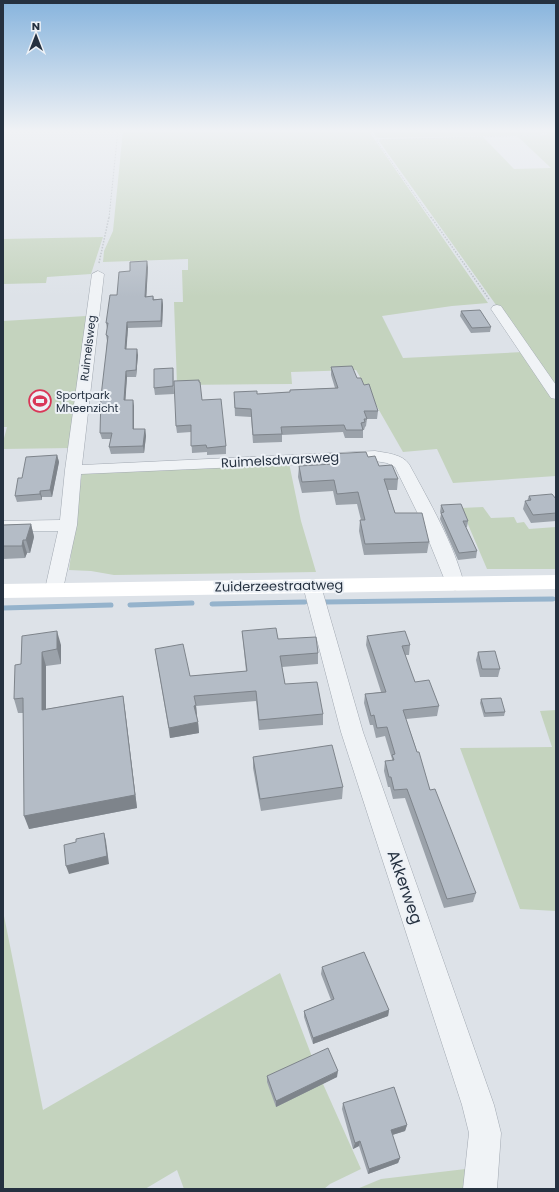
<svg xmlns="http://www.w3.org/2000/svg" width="559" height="1192" font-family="Poppins,sans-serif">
  <rect width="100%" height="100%" fill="#dde2e8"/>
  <g fill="#c4d3be">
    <polygon points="123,130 368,130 488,303 452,306 382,316 403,358 523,352 556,400 556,476 453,483 437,449 403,452 356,370 291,372 292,384 177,385 174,302 183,302 182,270 188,270 188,259 103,262 104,251 113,231"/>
    <polygon points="372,130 540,130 543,133 538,135 380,138 376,137"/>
    <polygon points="544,130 551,130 556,134 556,389 379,141 382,139 483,137 514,169 551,168 517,136 546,135 547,133"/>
    <polygon points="103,237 91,274 47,277 46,283 3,284 3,239"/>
    <polygon points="86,316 71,448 3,449 3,442 7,427 3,427 3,321"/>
    <polygon points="289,463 301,521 316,572 114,575 91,571 69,570 82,472"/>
    <polygon points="483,507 491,518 514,517 517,523 524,522 529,529 556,527 556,569 487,569 461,508"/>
    <polygon points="556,710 556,911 520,909 460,748 552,747 540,711"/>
    <polygon points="3,911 43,1110 280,973 319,1075 361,1169 330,1184 324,1189 184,1189 177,1170 145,1189 3,1189"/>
    <polygon points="474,1168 470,1189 357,1189 381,1179"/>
  </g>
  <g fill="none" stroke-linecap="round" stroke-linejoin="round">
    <g stroke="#95b3cc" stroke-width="5">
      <polyline points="325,602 553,599"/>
      <polyline points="212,604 305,602"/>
      <polyline points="130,605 192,603"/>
      <polyline points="3,608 111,605"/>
    </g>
    <g stroke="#a2a9b2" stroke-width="1">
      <g id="minor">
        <path d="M98,271L104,274L82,465L375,451C386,453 402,454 409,464C429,501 454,544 464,584L462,588L455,590L448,588L418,514L395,467L387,463L375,461L81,474L77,525L63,589L61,593L54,595L47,593L45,589L58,531H3V521L60,520L65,470L92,274Z"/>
        <polygon points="497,305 501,306 556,385 556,399 551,398 491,309 493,306"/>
        <polygon points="312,580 319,582 321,586 363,732 494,1105 501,1133 497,1189 463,1189 469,1133 462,1105 341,732 303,586 305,582"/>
      </g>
    </g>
    <g stroke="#b7bdc3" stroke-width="1" stroke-dasharray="1.5 1.5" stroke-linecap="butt">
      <polyline points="109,218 118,130"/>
      <polyline points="431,218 376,140 539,135 545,133 542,130"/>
    </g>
    <g stroke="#b7bdc3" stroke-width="1.5" stroke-dasharray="1.5 1.5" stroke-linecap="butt">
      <polyline points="431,217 489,299"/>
      <polyline points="99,263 109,217"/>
    </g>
    <use href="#minor" fill="#f0f3f6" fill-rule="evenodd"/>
    <polygon fill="#fff" fill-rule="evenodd" points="556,575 556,589 3,598 3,584"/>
  </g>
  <g fill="#9ba2aa">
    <polygon points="148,267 146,297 153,296 154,299 162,299 163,305 162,327 128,328 126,349 138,355 136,377 127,377 125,400 134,406 134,429 145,429 146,436 144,453 111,454 109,447 111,439 102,439 100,433 107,341 106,335 107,329 106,323 117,295 130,271"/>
    <polygon points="461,311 491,327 490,332 471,333 460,316"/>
    <polygon points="331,367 357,378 364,385 378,411 377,419 367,419 366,426 365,427 364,430 363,430 363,438 345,438 343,432 282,435 282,442 253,443 251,417 235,416 234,392 257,394 290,392 290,390 335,388 331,375"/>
    <polygon points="173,368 174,394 155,395 154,388"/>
    <polygon points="202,400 226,446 226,454 207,455 207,452 192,453 191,432 177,433 176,426"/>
    <polygon points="329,454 368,457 379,466 398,479 397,490 388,490 395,513 429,542 427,553 364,555 359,531 360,520 361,520 357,504 336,505 333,491 302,493 298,477 299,466 329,465"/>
    <polygon points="57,455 59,462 52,497 42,497 42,500 17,502 15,496"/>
    <polygon points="529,496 556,499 556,521 531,523 523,509 525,501 527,501"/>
    <polygon points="441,505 468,521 467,527 466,527 477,551 476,558 458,560 440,519 441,514 440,512"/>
    <polygon points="31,524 34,537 30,553 27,553 25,558 3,559 3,525"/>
    <polygon points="242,631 278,639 318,653 318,664 282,667 285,684 323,714 323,725 259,730 256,701 196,706 197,716 198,722 199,733 170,738 155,649 190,676 246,671"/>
    <polygon points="22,636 61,645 61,664 46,666 46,709 123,696 125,710 137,808 29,829 23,713 18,713 14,699 21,664"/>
    <polygon points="367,636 410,645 409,655 405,655 415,682 439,706 437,716 406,719 430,790 476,893 473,902 444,908 405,798 393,799 390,787 388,787 384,771 385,761 392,761 392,759 385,736 376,738 373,725 370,725 364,703 365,694 381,692 366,645"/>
    <polygon points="478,652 500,669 498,677 480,677 476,660"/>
    <polygon points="481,699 505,712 504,716 484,717 480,703"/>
    <polygon points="253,757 343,787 342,799 261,811 253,768"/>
    <polygon points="322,967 389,1010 388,1016 313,1044 304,1017 304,1011 331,1000 321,974"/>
    <polygon points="267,1076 337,1077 276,1107 267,1082"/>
    <polygon points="343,1103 407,1125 405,1131 392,1135 400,1158 398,1163 368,1174 359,1146 353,1149 342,1109"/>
  </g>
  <g fill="#7e848b">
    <polygon points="147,261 148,267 146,303 145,297"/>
    <polygon points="162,299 163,305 162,327 161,321"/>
    <polygon points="127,322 128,328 126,355 125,349"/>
    <polygon points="137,349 138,355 136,377 136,370"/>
    <polygon points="126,371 127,377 125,407 124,400"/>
    <polygon points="133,400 134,406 134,436 133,429"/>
    <polygon points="145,429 146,436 144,453 143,446"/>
    <polygon points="57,455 59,462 52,497 50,490"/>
    <polygon points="40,491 42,497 42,500 40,494"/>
    <polygon points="31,524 34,537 30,553 26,540"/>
    <polygon points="23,540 27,553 25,558 22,546"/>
    <polygon points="57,631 61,645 61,664 57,649"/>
    <polygon points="42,652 46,666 46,724 42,710"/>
    <polygon points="123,696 125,710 137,808 29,829 24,816"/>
    <polygon points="196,705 197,716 196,716 194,706"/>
    <polygon points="198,722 199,733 170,738 169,728"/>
    <polygon points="104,833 106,841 109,864 69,874 66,866"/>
    <polygon points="389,1010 388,1016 313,1044 313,1038"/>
    <polygon points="338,1071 337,1077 276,1107 276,1101"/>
    <polygon points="407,1125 405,1131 389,1136 391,1130"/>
    <polygon points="360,1141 359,1146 353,1149 355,1143"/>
    <polygon points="400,1158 398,1163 368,1174 369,1169"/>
  </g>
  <g fill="#b4bcc6" stroke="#7e848b">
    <polygon points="147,261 145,297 153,296 153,300 162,299 161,321 127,322 125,349 137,349 136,370 126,371 124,400 133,400 133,429 145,429 143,446 109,447 112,433 100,433 101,396 108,336 106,335 108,323 106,323 110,295 117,295 119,272 130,271 130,262"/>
    <polygon points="480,310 491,327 472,328 461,311"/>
    <polygon points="352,366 357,378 361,378 364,385 369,384 378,411 364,411 367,419 364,419 365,422 361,423 363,430 346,430 344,425 281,427 282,434 253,435 251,409 235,408 234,392 257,391 257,394 290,392 290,390 338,388 331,367"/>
    <polygon points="173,368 173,386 154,388 154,369"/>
    <polygon points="199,380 199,382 200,382 202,400 221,399 226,446 207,448 206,445 191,446 191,425 176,426 174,381"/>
    <polygon points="366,452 368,457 375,456 379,466 392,465 398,479 384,479 395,513 422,513 429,542 365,544 360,520 365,520 358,492 337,494 334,480 302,482 299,466 333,464 329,454"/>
    <polygon points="57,455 50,490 40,491 40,494 15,496 18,478 22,478 26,457"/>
    <polygon points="552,494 556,499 556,513 533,515 525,501 531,500 529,496"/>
    <polygon points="461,504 468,521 463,521 477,551 459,553 441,513 444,512 441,505"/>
    <polygon points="31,524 26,540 23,540 22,546 3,546 3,525"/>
    <polygon points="276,628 278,639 316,637 318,653 280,656 285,684 317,682 323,714 259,720 256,691 194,696 196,705 194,706 198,722 169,728 155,649 183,644 190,676 247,671 242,631"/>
    <polygon points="57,631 57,649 42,652 42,710 123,696 135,795 24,816 23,698 14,699 15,665 21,664 22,636"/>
    <polygon points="405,631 410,645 402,646 415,682 429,680 439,706 403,710 417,752 419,752 430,790 435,789 476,893 447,899 407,789 394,790 391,777 389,777 385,761 394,760 392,755 395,754 387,727 377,728 374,715 371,716 365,694 386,692 367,636"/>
    <polygon points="495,651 500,669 482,669 478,652"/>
    <polygon points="501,698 505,712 485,713 481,699"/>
    <polygon points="332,745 343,787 260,799 253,757"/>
    <polygon points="104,833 107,856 66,866 64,845 76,842 76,839"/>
    <polygon points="364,952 389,1010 313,1038 304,1011 334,999 322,967"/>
    <polygon points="328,1048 338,1071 276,1101 267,1076"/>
    <polygon points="394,1087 407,1125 391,1130 400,1158 369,1169 360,1141 355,1143 343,1103"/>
  </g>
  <linearGradient id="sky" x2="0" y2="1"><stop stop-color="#87b4dd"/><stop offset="0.44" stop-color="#f0f2f5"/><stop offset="1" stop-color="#f0f2f5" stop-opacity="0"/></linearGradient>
  <rect width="559" height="297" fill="url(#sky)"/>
  <defs>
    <g id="stadium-ring" transform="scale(1.15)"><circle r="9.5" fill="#edf1f6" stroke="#d93758" stroke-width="1.5"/><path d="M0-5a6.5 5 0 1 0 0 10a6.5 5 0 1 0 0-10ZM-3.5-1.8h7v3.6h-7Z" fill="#d93758"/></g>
  </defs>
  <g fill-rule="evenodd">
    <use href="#stadium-ring" x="40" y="401"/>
  </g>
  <g text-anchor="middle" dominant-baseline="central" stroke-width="4" stroke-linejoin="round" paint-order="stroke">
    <g font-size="11" fill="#253140" stroke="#edf1f6">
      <text transform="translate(88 348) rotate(-83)">Ruimelsweg</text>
    </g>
    <g font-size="11" fill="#253140" stroke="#edf1f6" text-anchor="start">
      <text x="56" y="395">Sportpark<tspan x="56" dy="13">Mheenzicht</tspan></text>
    </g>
    <g font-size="13" fill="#253140" stroke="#edf1f6">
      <text transform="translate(280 460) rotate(-3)">Ruimelsdwarsweg</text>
      <text transform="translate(279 586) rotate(-1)">Zuiderzeestraatweg</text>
    </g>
    <g font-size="16" fill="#253140" stroke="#edf1f6">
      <text transform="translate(405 887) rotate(71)">Akkerweg</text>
    </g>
  </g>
  <rect width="559" height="1192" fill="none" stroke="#253140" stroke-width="8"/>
  <g transform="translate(36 36)" stroke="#edf1f6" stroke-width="3" paint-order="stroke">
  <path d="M0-3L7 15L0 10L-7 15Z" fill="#253140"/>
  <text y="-6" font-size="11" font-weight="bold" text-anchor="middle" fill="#253140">N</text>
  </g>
</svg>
